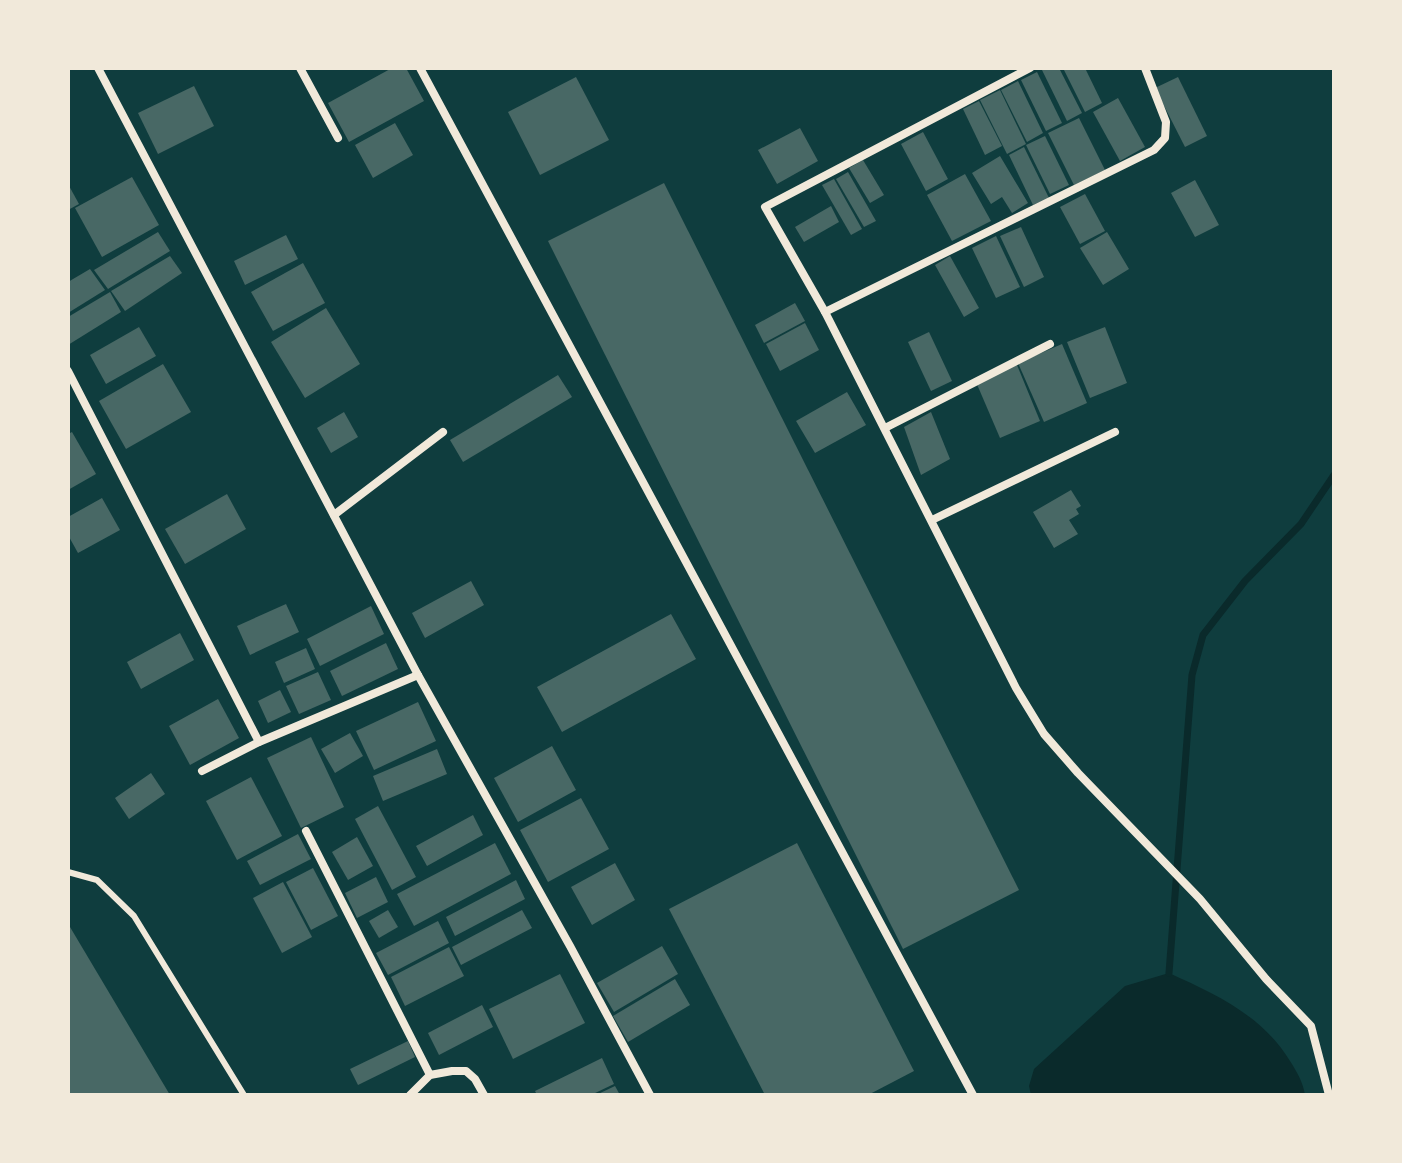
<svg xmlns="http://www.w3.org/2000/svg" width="1402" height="1163" font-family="'Public Sans',sans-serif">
  <rect width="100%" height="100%" fill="#0f3d3e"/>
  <path fill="#0a2a2b" d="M1169,973C1215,994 1262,1015 1290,1061C1297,1072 1303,1082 1305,1095H1031L1029,1086L1034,1069L1125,986Z"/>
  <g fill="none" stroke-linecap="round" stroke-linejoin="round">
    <polyline stroke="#0a2a2b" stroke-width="7" points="1169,973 1192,675 1203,635 1245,581 1301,524 1334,475"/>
  </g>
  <g fill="#486865">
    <polygon points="392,68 406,68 424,101 349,142 328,103"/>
    <polygon points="1041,68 1059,68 1082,113 1067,121"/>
    <polygon points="1063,68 1085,68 1102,103 1085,112"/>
    <polygon points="1037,72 1062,123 1046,131 1021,80"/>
    <polygon points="576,77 609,140 540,175 508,112"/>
    <polygon points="1178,77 1207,136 1185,147 1155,88"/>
    <polygon points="1018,81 1043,133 1027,142 1001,90"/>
    <polygon points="194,86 214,126 158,154 138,113"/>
    <polygon points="1000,90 1026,144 1007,154 980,100"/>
    <polygon points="1118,98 1145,147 1120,161 1093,112"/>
    <polygon points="979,101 1002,146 985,155 963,109"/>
    <polygon points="1079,118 1105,170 1074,185 1048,133"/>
    <polygon points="395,123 413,155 373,178 355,145"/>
    <polygon points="800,128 818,161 777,184 758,150"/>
    <polygon points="923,132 948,179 926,191 901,144"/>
    <polygon points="1045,136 1069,185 1050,194 1026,145"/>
    <polygon points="1024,147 1049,198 1033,205 1009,155"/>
    <polygon points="1000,156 1028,203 1012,213 1002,197 991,204 972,173"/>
    <polygon points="863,160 884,195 870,203 849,168"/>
    <polygon points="848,172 876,221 864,227 836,179"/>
    <polygon points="965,174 991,221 952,241 927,195"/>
    <polygon points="132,177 159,225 102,257 75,208"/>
    <polygon points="834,179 862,229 851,235 822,185"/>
    <polygon points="1195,180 1219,225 1195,237 1171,193"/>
    <polygon points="664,183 1019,890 903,949 548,241"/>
    <polygon points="68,184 79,204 68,210"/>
    <polygon points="1085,194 1105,231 1080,244 1060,207"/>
    <polygon points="831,206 839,222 804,242 795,227"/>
    <polygon points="1021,227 1044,277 1024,287 1000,236"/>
    <polygon points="158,232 170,251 108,289 94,270"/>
    <polygon points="1107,232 1129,269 1103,285 1080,248"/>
    <polygon points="286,235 298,259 245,285 234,261"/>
    <polygon points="996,236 1020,287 996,298 972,248"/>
    <polygon points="170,256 182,273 125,311 111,291"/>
    <polygon points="950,256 979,308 964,317 935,265"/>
    <polygon points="303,263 325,303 273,331 251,292"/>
    <polygon points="90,269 105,290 68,313 68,282"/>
    <polygon points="110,292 121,312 68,345 68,317"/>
    <polygon points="795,303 805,321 764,343 755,325"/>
    <polygon points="326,308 360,364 305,398 271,342"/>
    <polygon points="805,323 819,350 780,371 766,344"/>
    <polygon points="139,327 156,356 106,384 90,355"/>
    <polygon points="1105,327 1127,383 1090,398 1067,342"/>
    <polygon points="929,332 952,381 931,391 908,342"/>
    <polygon points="1062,344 1087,403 1044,422 1018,363"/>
    <polygon points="163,364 191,412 126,449 99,401"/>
    <polygon points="1017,365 1040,421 1000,438 976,382"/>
    <polygon points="558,375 572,397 463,462 450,440"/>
    <polygon points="847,392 866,425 815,453 796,421"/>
    <polygon points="344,412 358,437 331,453 317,428"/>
    <polygon points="931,412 950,459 921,475 904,427"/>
    <polygon points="72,432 96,474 68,490 68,434"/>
    <polygon points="1071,490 1081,506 1076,509 1079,514 1069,520 1078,534 1054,548 1033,512"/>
    <polygon points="227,494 246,529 185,564 165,529"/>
    <polygon points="102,498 120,530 78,553 68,535 68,517"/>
    <polygon points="471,581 484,605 425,638 412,613"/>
    <polygon points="286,604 299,632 250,655 237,626"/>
    <polygon points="371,606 384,634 320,666 307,639"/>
    <polygon points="671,614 696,659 562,732 537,687"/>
    <polygon points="180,633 194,660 141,689 127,662"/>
    <polygon points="386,643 398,669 342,696 330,671"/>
    <polygon points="306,648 315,669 284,683 275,662"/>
    <polygon points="318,672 331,700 299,714 286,686"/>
    <polygon points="280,690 291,712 268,723 258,701"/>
    <polygon points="218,699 239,738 190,765 169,726"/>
    <polygon points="418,702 436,741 374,770 356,731"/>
    <polygon points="350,733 363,756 335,773 321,749"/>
    <polygon points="311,737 344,807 301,828 267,758"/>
    <polygon points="552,746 576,790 518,822 494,778"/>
    <polygon points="437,749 447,774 383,801 373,776"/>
    <polygon points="151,773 165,794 129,819 115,798"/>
    <polygon points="251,777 282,836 237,860 206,801"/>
    <polygon points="581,798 609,849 548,882 520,830"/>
    <polygon points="378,806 416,877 392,890 355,819"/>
    <polygon points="473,815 483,835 427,866 416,846"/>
    <polygon points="298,834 311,859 260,885 247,861"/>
    <polygon points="357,837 373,866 348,880 332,852"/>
    <polygon points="495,843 511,874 414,926 397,894"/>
    <polygon points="797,843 914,1071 868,1095 765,1095 669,909"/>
    <polygon points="615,863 635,900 592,925 571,887"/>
    <polygon points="313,868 338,916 311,930 286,882"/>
    <polygon points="376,877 388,902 357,918 345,893"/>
    <polygon points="516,880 525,899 455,936 446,917"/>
    <polygon points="283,882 312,937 282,953 253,898"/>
    <polygon points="388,910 398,927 379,938 369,921"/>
    <polygon points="522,910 532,928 461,965 452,947"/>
    <polygon points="438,921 449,943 388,975 376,953"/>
    <polygon points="70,927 170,1095 68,1095"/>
    <polygon points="662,946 678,974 614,1012 597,983"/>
    <polygon points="449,947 464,976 405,1006 391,977"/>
    <polygon points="560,974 585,1023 513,1059 489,1009"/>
    <polygon points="675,979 690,1005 628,1042 613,1016"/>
    <polygon points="482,1005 493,1027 439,1055 428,1033"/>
    <polygon points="408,1041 415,1057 358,1085 350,1069"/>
    <polygon points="602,1058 614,1084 591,1095 537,1095 535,1091"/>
    <polygon points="615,1086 620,1095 596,1095"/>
  </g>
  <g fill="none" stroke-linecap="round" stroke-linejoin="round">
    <polyline stroke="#f1e9da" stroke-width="6" points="68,872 97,880 134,916 244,1095"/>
    <g stroke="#f1e9da" stroke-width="8">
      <polyline points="98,68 418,675 570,946 650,1095"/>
      <polyline points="300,68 338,138"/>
      <polyline points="420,68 973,1095"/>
      <polyline points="1030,68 765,207 825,312 1016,688 1044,734 1078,773 1200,899 1266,979 1311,1026 1329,1095"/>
      <polyline points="825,312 1154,150 1165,138 1166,122 1145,68"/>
      <polyline points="68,371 259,742"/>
      <polyline points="885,428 1050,344"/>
      <polyline points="334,515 443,432"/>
      <polyline points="932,520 1115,432"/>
      <polyline points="202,771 259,742 418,675"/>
      <polyline points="306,831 430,1075"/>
      <polyline points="410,1095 430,1075 452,1071 466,1071 475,1079 484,1095"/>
    </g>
  </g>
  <rect width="1402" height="1163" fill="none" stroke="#f1e9da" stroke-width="140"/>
</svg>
